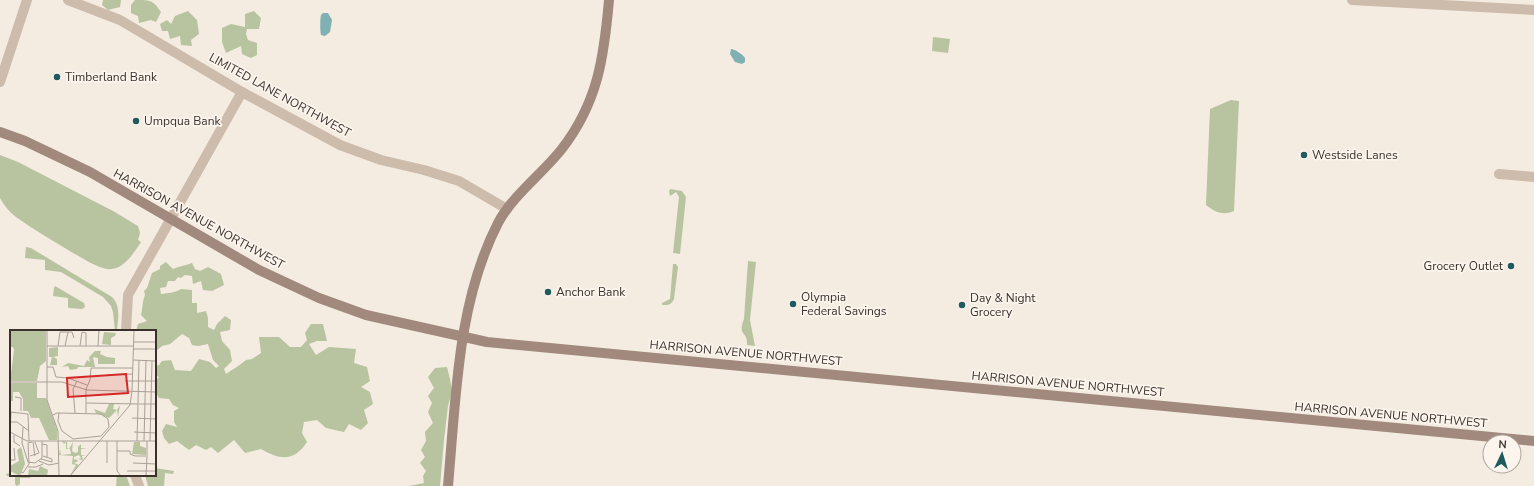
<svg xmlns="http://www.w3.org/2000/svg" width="1534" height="486" font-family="'Nunito Sans',sans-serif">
  <rect width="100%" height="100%" fill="#f4ebe1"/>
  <g fill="#b8c4a0">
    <polygon points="103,0 121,0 120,7 108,10 102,5"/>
    <path d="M135,0C151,0 153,0 161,12L156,22L151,20L139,23L138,16L131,13V5Z"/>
    <polygon points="188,11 197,20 199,34 191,40 192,46 181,45 180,36 170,39 168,31 162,31 160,24 167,20 171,24 175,16"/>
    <polygon points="254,11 261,18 259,29 247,29 246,34 248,40 257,43 257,55 251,58 242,54 241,46 226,53 222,42 222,28 231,24 245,27 245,14"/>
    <polygon points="933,37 950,39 948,53 932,51"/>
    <path d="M1231,100L1239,101L1234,211C1223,216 1215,212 1206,205L1210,109Z"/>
    <path d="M0,155L18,162L113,211L138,226L140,233L138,240L141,242C133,254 123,271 107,269C95,267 83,258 73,253C54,241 34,230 16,217C9,212 4,205 0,198Z"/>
    <polygon points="670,189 682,191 686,197 680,254 673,253 679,197 676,192 670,196 669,192"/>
    <path d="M26,247L31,248L112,297C121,306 118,319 117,331H115L113,312L111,306L103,297L61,272L45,270V260L25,258Z"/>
    <path d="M748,261L756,262L750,320L755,346L747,345C748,330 737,337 744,319Z"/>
    <path d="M166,262L173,269C179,266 185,266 192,263L195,269L200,271L208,267L221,274L224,285L212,291L203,290L201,281L193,284L192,276L185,275L181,278L178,277L175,281H168L166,287L160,288L161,294C168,293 175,293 181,289L192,290V303H197V313L206,311L208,318V327L214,330L217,324L225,316L231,320L230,330L220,332L222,341L230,350L232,361L224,369L226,374C233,369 239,366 246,360L252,359L261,353L259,337H279L290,347H301L307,340L305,333L311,324H323L327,341H317L309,344L316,355L329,347L356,349L354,363L367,367L370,381L361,387L370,392L373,404L364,410L368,423L361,430L349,424L344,432L326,428L317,420L304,422L302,433L307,442C294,462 280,460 261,449L245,453L234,440L218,453L211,447L206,450L196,445L189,450L177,441L169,444L164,438L162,431L166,424L177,427L174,422V411L179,408L173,405L169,399L159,398L155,391V382L159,377L155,375V366L159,365L162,361L171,360L175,370L191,371L199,359L210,362L216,368L219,366L213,360L208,344L198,346L192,345L189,338L182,334L170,344L162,346L155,352V331H136L138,324L147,321L141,315C143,307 142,302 145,295L144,291L147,288L152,273L160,269V266Z"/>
    <path d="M673,264H676L678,267L674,299C671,305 669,305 662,305V303L670,299Z"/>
    <polygon points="55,286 84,303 85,307 82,309 69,308 68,307 68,298 53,296 54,288"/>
    <polygon points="447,367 450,379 452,391 448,406 444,440 440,486 409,486 424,483 423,476 426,471 420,463 425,457 421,450 426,441 425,432 433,423 428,412 432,403 428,396 434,388 428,377 435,368"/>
    <polygon points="155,468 174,471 173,474 165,473 164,486 148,486 145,475 155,475"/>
    <polygon points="6,474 11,473 11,475 30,475 31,477 30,478 20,478 20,484 17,486 15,484 15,477 7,476"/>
    <polygon points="117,475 126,475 130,486 116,486"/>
  </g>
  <g fill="#7fb0b2">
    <path d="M323,13H328L332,20L330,32L325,36L321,35C320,32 320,18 321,15Z"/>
    <path d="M731,49C735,49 743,55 745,58V62L742,64L735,62L730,54Z"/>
  </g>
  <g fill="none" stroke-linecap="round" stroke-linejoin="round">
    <g stroke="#cdbbac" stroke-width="10">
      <polyline points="68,0 120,20 242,92 340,145 381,160 424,170 459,181 507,209"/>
      <polyline points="1352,0 1534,10"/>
      <polyline points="0,82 27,0"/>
      <polyline points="1499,174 1534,177"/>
      <polyline points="126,331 128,295 242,92"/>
      <polyline points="135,475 139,486"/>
    </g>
    <g stroke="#a18a7d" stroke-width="10">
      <polyline points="0,132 25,141 90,172 259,270 319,298 366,315 487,342 1534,441"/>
      <path d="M448,486C456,398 457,303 498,223C513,195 541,175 561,150C598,103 604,57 609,0"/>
    </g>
  </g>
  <g fill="#1f5a5e" stroke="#fbf5ee" stroke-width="1.5">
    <circle cx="57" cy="77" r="4"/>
    <circle cx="136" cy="121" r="4"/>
    <circle cx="1304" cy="155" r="4"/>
    <circle cx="1511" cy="266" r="4"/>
    <circle cx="548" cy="292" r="4"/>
    <circle cx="793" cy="304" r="4"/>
    <circle cx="962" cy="305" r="4"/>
  </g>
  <g text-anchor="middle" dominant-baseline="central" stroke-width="3.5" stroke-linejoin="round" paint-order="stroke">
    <g font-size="12" fill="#3b302b" stroke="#fbf5ee" text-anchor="start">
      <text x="65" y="77">Timberland Bank</text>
      <text x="144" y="121">Umpqua Bank</text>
      <text x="1312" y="155">Westside Lanes</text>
      <text x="1503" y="266" text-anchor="end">Grocery Outlet</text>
      <text x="556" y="292">Anchor Bank</text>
      <text x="801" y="297">Olympia<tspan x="801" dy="14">Federal Savings</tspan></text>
      <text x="970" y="298">Day &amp; Night<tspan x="970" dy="14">Grocery</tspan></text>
    </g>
    <g font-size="12" fill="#3b302b" stroke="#fbf5ee">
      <text transform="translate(280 95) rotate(29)">LIMITED LANE NORTHWEST</text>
      <text transform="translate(199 219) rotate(29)">HARRISON AVENUE NORTHWEST</text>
      <text transform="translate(746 353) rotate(5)">HARRISON AVENUE NORTHWEST</text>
      <text transform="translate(1068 384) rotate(5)">HARRISON AVENUE NORTHWEST</text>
      <text transform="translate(1391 415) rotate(5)">HARRISON AVENUE NORTHWEST</text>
    </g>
  </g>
  <g transform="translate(10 330)">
    <rect width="146" height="146" fill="#f4ebe1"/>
    <path d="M0,0H36V31L30,36L27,51H0L4,20L3,17H0ZM94,2L106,3L105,6L101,8V15L92,14ZM48,17V26L43,27L47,29V35H40L42,27H39V18ZM85,21H91L90,24L97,27L105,28V34H88V28L83,27L85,37H68L67,39L60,40L58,36L52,37L58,33L74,36L77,30L80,32L79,27ZM0,53H27V68H36L47,100V110H39L29,88H21L18,81H13V69L9,62H3V71H0ZM99,74H104L103,79L107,80L110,75L108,87L107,80L99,88L86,83L84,79L95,83ZM52,111L57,112V118L59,119L63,112L62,121L65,123L68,122V111V117L71,114V118L77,119H71V125L76,126H72L73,130L68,129L71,128L69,125L64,127V130L66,129L68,131L64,133L69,135L60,146L66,135L62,134L63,126L49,125L50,119L51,125L61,124L60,119H56V112L54,114ZM124,112H130V116L136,118V125L122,124ZM11,117L13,124L15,134L10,146L0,141V136L9,131L7,120ZM30,136L38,140L37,146H18L19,139L28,141Z" fill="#b8c4a0"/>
    <path fill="none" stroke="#aaa098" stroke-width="1" d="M37,0V70L48,101L49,146M124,12H146M37,16H124M48,16L50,2H62L64,8M55,16L58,2M70,16L72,2L76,3V16M88,16L89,0M123,19H146M123,30L146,31M37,37H43L46,47L58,48L77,55M98,45L123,44M115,51H146M0,52H52L77,60L146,62M122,61L124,0M5,67L11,68V81M76,73L128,74M128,74L129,30M129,74H146M0,82L18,84L19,111M65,83L63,59L67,51M76,83V59L80,50L81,38H123M43,85L47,83H49L91,84L98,89L99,97L91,106L63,109L52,101L48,91L49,83M122,88L146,89M0,92H7L19,101M13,97L12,113L18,132L25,133L32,128V111M0,100L1,82M0,102L17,111H146M124,102L146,103M4,105V112L10,116M107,111V141L111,146M127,111L128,74M134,111L136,30M140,111L142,31M23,112L25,126M32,114L37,115V127M107,121H120V124L125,126H136M20,126L29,123L25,112M137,126V111M31,129L42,132V129L33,126M0,130H5L4,118M29,131L39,135L49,133M97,133V111M123,133L146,134M18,137H26L33,134M117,141H146M11,142L13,143L19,134L18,113L22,112M60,146L120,75L122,61M136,146L137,126"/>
    <path fill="#d62828" fill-opacity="0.15" stroke="#d62828" stroke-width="2" d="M116,44L118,63L58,67L57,48Z"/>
    <rect width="146" height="146" fill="none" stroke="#3b302b" stroke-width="2"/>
  </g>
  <g transform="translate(1502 454) rotate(4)"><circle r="19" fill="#fbf5ee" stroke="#aea6a0"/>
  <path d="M0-3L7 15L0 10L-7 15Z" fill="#1f5a5e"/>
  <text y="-6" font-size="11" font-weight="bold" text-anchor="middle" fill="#3b302b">N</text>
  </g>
</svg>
